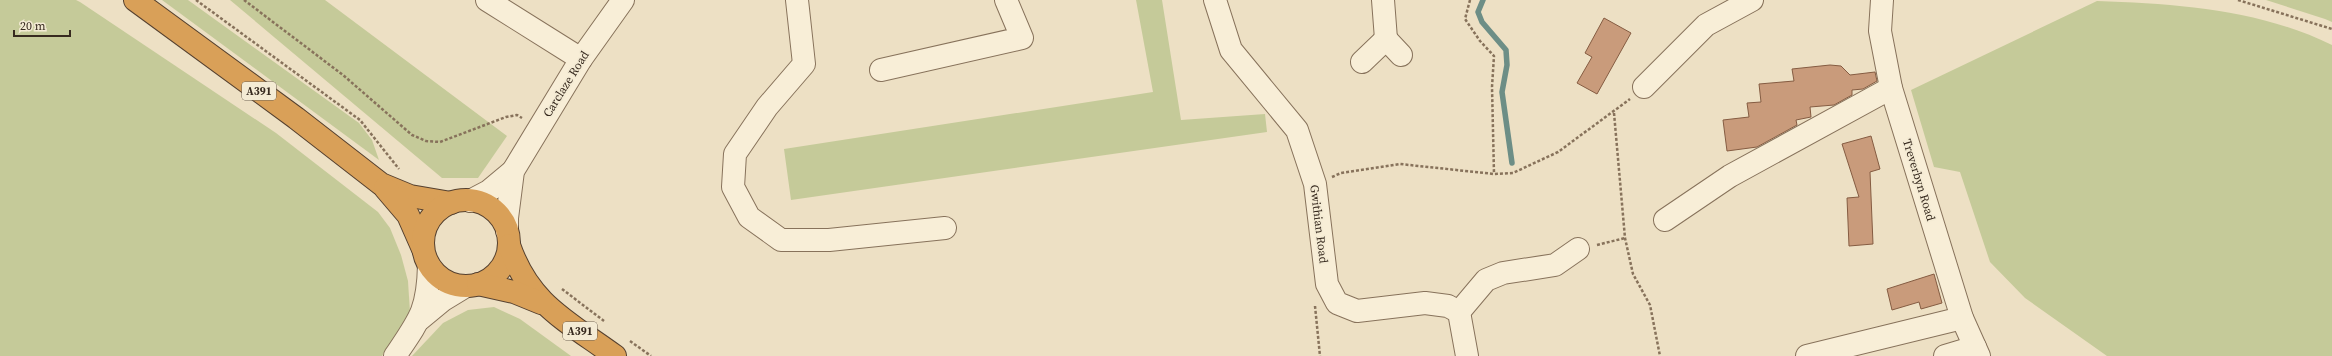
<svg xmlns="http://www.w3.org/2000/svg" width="2332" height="356" font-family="'Source Serif 4',serif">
  <rect width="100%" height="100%" fill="#ede0c4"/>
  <g fill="#c5ca99">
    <polygon points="0,0 76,0 80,2 276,133 378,212 390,228 401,255 408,281 410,312 382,356 0,356"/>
    <polygon points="162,0 188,0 359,123 372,140 379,160"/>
    <polygon points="230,0 325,0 507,136 478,178 442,178"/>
    <polygon points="1136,0 1162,0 1181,120 1265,114 1267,132 791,200 784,149 1153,92"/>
    <polygon points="2266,0 2332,0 2332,22 2325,19"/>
    <path d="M2097,1C2178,4 2258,9 2332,45V356H2107L2025,298L1990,262L1960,172L1934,167L1911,90Z"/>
    <polygon points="494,307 520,319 571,356 412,356 443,323 468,310"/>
  </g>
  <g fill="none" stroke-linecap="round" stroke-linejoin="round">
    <polyline stroke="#6d8e86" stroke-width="5.5" points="1483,0 1478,12 1482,22 1506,50 1507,65 1502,92 1512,163"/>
  </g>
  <g fill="#c99b7b" stroke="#855c42">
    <polygon points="1604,18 1631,33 1597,94 1577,83 1592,57 1585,53"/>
    <polygon points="1830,65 1841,66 1850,75 1875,72 1877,81 1863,89 1852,90 1852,95 1834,105 1810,107 1811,117 1796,120 1797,125 1757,147 1727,151 1723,120 1749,117 1747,103 1761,102 1759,84 1794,81 1792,69"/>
    <polygon points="1871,136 1880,169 1870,172 1873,244 1849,246 1847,198 1859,197 1842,144"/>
    <polygon points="1934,274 1942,303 1921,309 1919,302 1892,310 1887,289"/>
  </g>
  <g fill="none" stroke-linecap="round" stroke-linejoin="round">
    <g stroke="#87725b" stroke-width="24">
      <g id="minor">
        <polyline points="487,0 581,59"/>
        <polyline points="797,0 804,64 767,107 735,154 733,187 749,217 781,240 829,240 945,228"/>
        <polyline points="1215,0 1231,50 1297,130 1315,184 1327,284 1337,303 1357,311 1425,303 1448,306 1459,312 1467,356"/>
        <polyline points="1383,0 1386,39"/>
        <polyline points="1882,0 1880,31 1891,88 1962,318 1979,356"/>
        <polyline points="1362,62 1386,39 1401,55"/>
        <polyline points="881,70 1022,38 1006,0"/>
        <polyline points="1644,87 1706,25 1752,0"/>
        <polyline points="470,201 489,191 513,171"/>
        <polyline points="1665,220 1730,176 1891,88"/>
        <polyline points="507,231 507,218 513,171 581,59 623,0"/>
        <polyline points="1459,312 1486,280 1503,273 1555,265 1578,249"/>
        <polyline points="420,319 443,300 466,286"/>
        <path d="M395,356C420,319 428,310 429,265"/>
        <polyline points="1807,356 1962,318"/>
        <polyline points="1945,356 1975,347"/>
      </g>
    </g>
    <g stroke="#55402f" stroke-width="24">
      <g id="highway">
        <polyline points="135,0 296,118 381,184 410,196 451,203"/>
        <polyline points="385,188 408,215 423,249"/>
        <circle cx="466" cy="243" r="43"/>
        <path d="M509,245C529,304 567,321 615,356"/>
        <polyline points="478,284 514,292 541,303"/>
      </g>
    </g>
    <g stroke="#87725b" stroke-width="2.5" stroke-dasharray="3 2" stroke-linecap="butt">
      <polyline points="196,0 360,120 399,169"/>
      <polyline points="244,0 343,75 412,135 426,141 440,142 506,117 517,115 522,118"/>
      <polyline points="1470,0 1465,19 1480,41 1494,56 1492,87 1494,174"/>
      <polyline points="2238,0 2332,29"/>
      <polyline points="1614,113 1625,238 1633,274 1650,305 1660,356"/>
      <polyline points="1332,177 1341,173 1400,164 1494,174 1513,173 1558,152 1630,99"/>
      <polyline points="1597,245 1625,238"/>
      <polyline points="562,289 604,321"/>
      <polyline points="1315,306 1320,356"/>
      <polyline points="630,341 651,356"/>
    </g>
    <use href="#minor" stroke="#f8eed7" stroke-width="22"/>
    <use href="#highway" stroke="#d9a058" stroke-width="22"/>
  </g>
  <g text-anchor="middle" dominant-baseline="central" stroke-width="3.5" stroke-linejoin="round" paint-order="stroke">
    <g fill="#f4ebd4" stroke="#706455" stroke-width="1">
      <rect x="242" y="82" width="34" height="18" rx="3"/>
      <rect x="563" y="322" width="34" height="18" rx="3"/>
    </g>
    <g font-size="11" font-weight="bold" fill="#372a1f">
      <text x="259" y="91">A391</text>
      <text x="580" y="331">A391</text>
    </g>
    <g font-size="12" fill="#372a1f" stroke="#f4ebd4">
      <text transform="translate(566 84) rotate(-58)">Carclaze Road</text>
      <text transform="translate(1919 180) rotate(73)">Treverbyn Road</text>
      <text transform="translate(1319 224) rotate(83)">Gwithian Road</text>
    </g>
  </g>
  <path d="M14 30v6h56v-6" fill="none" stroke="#372a1f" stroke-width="2"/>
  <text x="20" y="30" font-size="12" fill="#372a1f" stroke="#f4ebd4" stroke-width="3" paint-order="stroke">20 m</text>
</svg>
